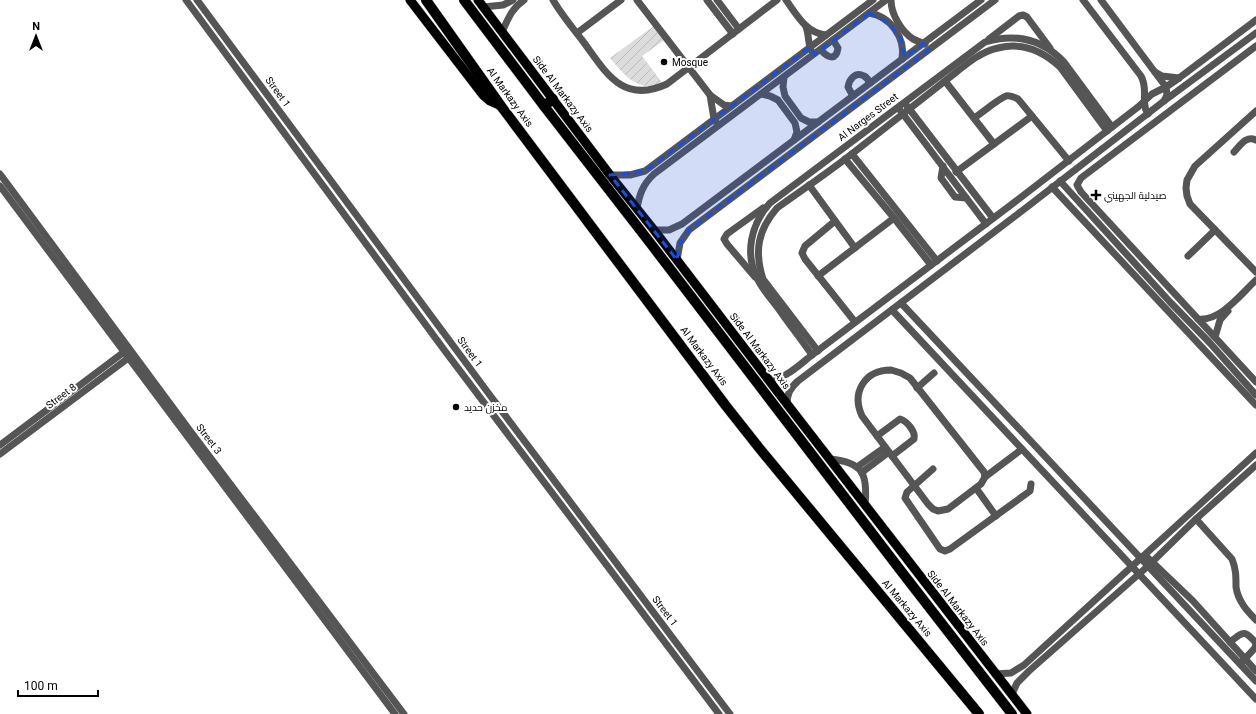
<svg xmlns="http://www.w3.org/2000/svg" width="1256" height="714" font-family="Roboto,Cairo,sans-serif">
  <defs>
    <pattern id="garden-furrows" width="10" height="10" patternUnits="userSpaceOnUse"><rect width="10" height="10" fill="#dcdcdc"/><path d="M-1 1l2-2M0 10L10 0M9 11l2-2" fill="none" stroke="#bbb"/></pattern>
  </defs>
  <rect width="100%" height="100%" fill="#fff"/>
  <path fill="url(#garden-furrows)" d="M655,25L666,39L642,56L663,84C637,92 625,76 610,58Z"/>
  <g fill="none" stroke-linecap="round" stroke-linejoin="round">
    <g stroke="#dbdbdb" stroke-width="10">
      <g id="major">
        <polyline points="410,0 483,95 490,101 501,106"/>
        <polyline points="478,0 610,175 654,230 787,404 1027,714"/>
      </g>
    </g>
    <g stroke="#dbdbdb" stroke-width="11">
      <g id="highway">
        <polyline points="426,0 501,106 726,406 760,449 979,714"/>
        <polyline points="464,0 544,106 651,244 901,571 1012,714"/>
        <polyline points="544,106 553,99"/>
      </g>
    </g>
    <g stroke="#555" stroke-width="7">
      <polyline points="186,0 445,351 719,714"/>
      <polyline points="197,0 489,394 730,714"/>
      <path d="M553,0C561,14 572,27 582,40C605,71 622,105 667,84L777,0"/>
      <polyline points="637,0 710,95 724,105 731,106"/>
      <polyline points="707,0 733,34"/>
      <polyline points="717,0 739,29"/>
      <path d="M786,0C797,15 806,33 826,35"/>
      <path d="M891,0C891,14 901,31 913,39C917,41 921,42 925,44"/>
      <path d="M1083,0L1141,76C1149,91 1140,103 1148,114"/>
      <polyline points="483,7 503,5 513,0"/>
      <path d="M869,13C890,16 906,38 902,59"/>
      <path d="M806,27C809,34 808,44 811,50"/>
      <path d="M502,32C508,19 512,8 524,0"/>
      <polyline points="577,33 621,0"/>
      <polyline points="989,39 1019,16 1023,15 1027,17 1050,48"/>
      <polyline points="1256,46 1081,178 1077,185 1081,192 1256,382"/>
      <path d="M821,50C827,57 836,62 838,48L833,40"/>
      <polyline points="1155,72 1162,76 1179,78"/>
      <polyline points="784,77 783,87 785,96 801,118 809,122 818,122"/>
      <polyline points="945,81 994,144"/>
      <polyline points="761,94 770,96 778,100 795,123 797,132 794,140"/>
      <polyline points="710,95 714,119 716,122"/>
      <path d="M853,96L848,87C849,80 855,71 864,76C866,77 869,81 870,83"/>
      <polyline points="1164,101 1256,33"/>
      <polyline points="907,106 993,218"/>
      <polyline points="900,110 986,224"/>
      <polyline points="1256,111 1195,166 1187,180 1186,188 1187,196 1190,204 1256,272"/>
      <path d="M974,118C982,113 998,99 1006,96C1010,95 1014,97 1018,99L1069,161"/>
      <path d="M1234,152C1240,146 1246,135 1256,140"/>
      <polyline points="852,154 937,261"/>
      <polyline points="845,159 894,218 931,265"/>
      <polyline points="943,166 941,178 955,197 966,198"/>
      <polyline points="956,172 1032,116"/>
      <polyline points="0,174 191,432 404,714"/>
      <polyline points="610,175 630,175 645,171 873,0"/>
      <polyline points="1060,181 1170,302 1209,342 1256,395"/>
      <polyline points="809,185 855,248"/>
      <polyline points="0,186 395,714"/>
      <polyline points="1052,187 1256,405"/>
      <path d="M637,209C639,195 643,184 654,174L886,0"/>
      <polyline points="835,221 805,246 802,253 805,259 855,322"/>
      <polyline points="654,230 669,230 682,224 981,0"/>
      <polyline points="1188,256 1215,230"/>
      <polyline points="677,260 680,243 689,230 995,0"/>
      <polyline points="818,276 894,218"/>
      <polyline points="755,277 727,244 724,239 727,234 763,208"/>
      <polyline points="901,303 1256,681"/>
      <polyline points="892,310 1256,699"/>
      <path d="M1198,319C1220,322 1241,294 1256,280"/>
      <polyline points="1215,337 1220,320 1228,311"/>
      <path d="M818,351L763,279C754,251 758,230 777,208C802,190 829,172 853,153C884,129 914,105 945,81C961,69 978,52 998,48C1022,42 1043,51 1060,67L1107,131"/>
      <path d="M812,355C801,339 789,324 778,308C771,299 763,290 758,280C744,254 751,224 770,203L985,42C1015,33 1041,38 1064,62L1112,127"/>
      <path d="M891,370L901,373L910,378L984,472L985,477L981,484L948,509L938,511L933,509L928,504L862,416C851,392 865,370 891,370Z"/>
      <path d="M767,378C782,383 800,364 812,355L1020,198L1138,107L1152,94L1166,87L1179,78L1256,20"/>
      <polyline points="917,388 934,373"/>
      <path d="M787,404C787,394 790,388 798,381L1027,207L1164,101L1167,95L1166,87L1101,0"/>
      <path d="M877,436L900,419C907,421 916,432 914,439L892,456"/>
      <polyline points="0,445 128,349"/>
      <polyline points="0,454 131,356"/>
      <path d="M830,459C863,462 868,474 865,505"/>
      <polyline points="857,467 885,447"/>
      <polyline points="933,469 907,492 905,498 940,549 945,551 950,549 1030,491 1031,484"/>
      <polyline points="862,473 865,470 889,452"/>
      <polyline points="985,477 1022,449"/>
      <polyline points="976,488 996,516"/>
      <path d="M1196,519L1232,559C1236,569 1236,576 1236,587C1238,601 1247,611 1256,620"/>
      <polyline points="1148,558 1193,601 1256,671"/>
      <path d="M1230,642C1243,632 1244,629 1256,643L1255,648L1242,662"/>
      <polyline points="995,674 1011,673 1024,665 1256,453"/>
      <polyline points="1012,694 1017,683 1029,671 1148,566 1196,519 1256,465"/>
    </g>
    <use href="#major" stroke="#000" stroke-width="9"/>
    <use href="#highway" stroke="#000" stroke-width="10"/>
  </g>
  <path fill="#1d4ed8" fill-opacity="0.2" stroke="#1d4ed8" stroke-width="3" stroke-dasharray="8 5" stroke-linejoin="round" d="M869,13L889,23L901,39L905,57L924,43L929,50L689,230L680,243L677,260L610,175L645,171L810,47L815,54Z"/>
  <g fill="#000" stroke="#fff" stroke-width="1.5">
    <circle cx="664" cy="62" r="4"/>
    <path d="M1094 189h4v4h4v4h-4v4h-4v-4h-4v-4h4z"/>
    <circle cx="456" cy="407" r="4"/>
  </g>
  <g text-anchor="middle" dominant-baseline="central" stroke-width="4" stroke-linejoin="round" paint-order="stroke">
    <g font-size="10" fill="#000" stroke="#fff" text-anchor="start">
      <text x="672" y="62">Mosque</text>
      <text x="1104" y="195">صيدلية الجهيني</text>
      <text x="464" y="407">مخزن حديد</text>
    </g>
    <g font-size="10" fill="#000" stroke="#fff">
      <text transform="translate(278 92) rotate(54)">Street 1</text>
      <text transform="translate(563 94) rotate(53)">Side Al Markazy Axis</text>
      <text transform="translate(510 97) rotate(54)">Al Markazy Axis</text>
      <text transform="translate(868 117) rotate(-37)">Al Narges Street</text>
      <text transform="translate(760 351) rotate(53)">Side Al Markazy Axis</text>
      <text transform="translate(470 352) rotate(54)">Street 1</text>
      <text transform="translate(704 356) rotate(53)">Al Markazy Axis</text>
      <text transform="translate(61 396) rotate(-37)">Street 8</text>
      <text transform="translate(209 439) rotate(53)">Street 3</text>
      <text transform="translate(907 608) rotate(50)">Al Markazy Axis</text>
      <text transform="translate(958 608) rotate(52)">Side Al Markazy Axis</text>
      <text transform="translate(665 611) rotate(53)">Street 1</text>
    </g>
  </g>
  <g transform="translate(36 36)" stroke="#ffffff" stroke-width="3" paint-order="stroke">
  <path d="M0-3L7 15L0 10L-7 15Z" fill="#000000"/>
  <text y="-6" font-size="11" font-weight="bold" text-anchor="middle" fill="#000000">N</text>
  </g>
  <path d="M18 690v6h80v-6" fill="none" stroke="#000000" stroke-width="2"/>
  <text x="24" y="690" font-size="12" fill="#000000" stroke="#ffffff" stroke-width="3" paint-order="stroke">100 m</text>
</svg>
